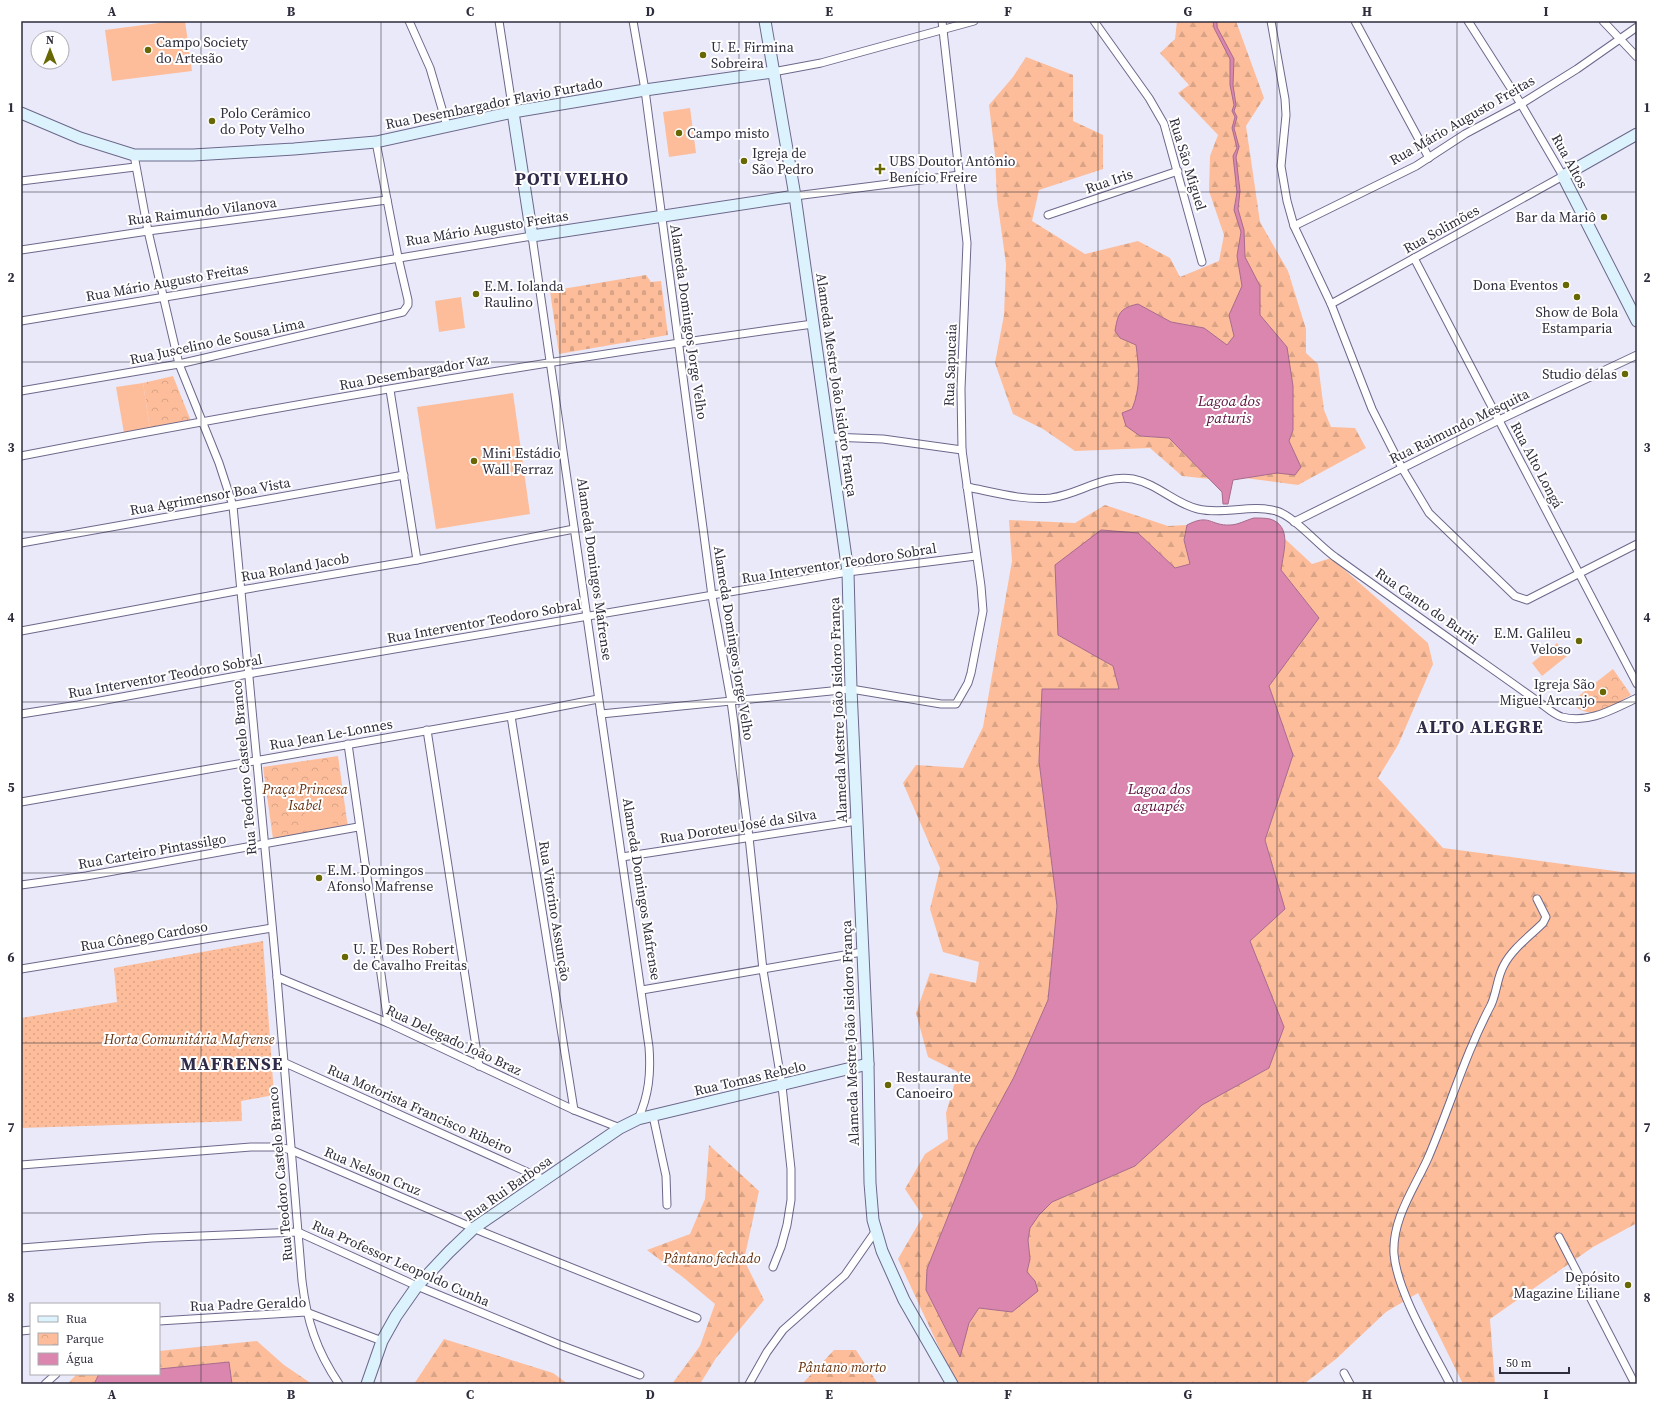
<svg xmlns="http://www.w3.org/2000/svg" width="1658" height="1405" font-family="'Source Serif 4',serif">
  <defs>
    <pattern id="forest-firs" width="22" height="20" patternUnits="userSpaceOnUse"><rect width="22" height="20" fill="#fdbd9a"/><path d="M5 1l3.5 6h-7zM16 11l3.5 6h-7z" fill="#d9a386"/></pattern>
    <pattern id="cemetery-stones" width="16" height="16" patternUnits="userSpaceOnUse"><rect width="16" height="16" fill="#fdbd9a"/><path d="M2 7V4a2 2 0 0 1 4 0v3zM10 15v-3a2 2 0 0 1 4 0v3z" fill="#d9a386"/></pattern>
    <pattern id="park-crowns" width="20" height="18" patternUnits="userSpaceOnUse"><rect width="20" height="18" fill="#fdbd9a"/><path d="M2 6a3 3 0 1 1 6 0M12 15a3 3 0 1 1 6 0" fill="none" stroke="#d9a386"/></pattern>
    <pattern id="garden-dots" width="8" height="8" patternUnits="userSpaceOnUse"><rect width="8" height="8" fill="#fdbd9a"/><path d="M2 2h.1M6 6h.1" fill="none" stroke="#d9a386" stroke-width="1.8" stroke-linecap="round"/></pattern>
  </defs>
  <rect width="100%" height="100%" fill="#eae9f9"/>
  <g fill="url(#forest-firs)">
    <polygon points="1177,21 1236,21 1264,98 1246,126 1260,222 1288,271 1306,329 1306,353 1318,364 1324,410 1331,427 1355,428 1366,448 1298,485 1245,478 1277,473 1301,467 1289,441 1293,430 1287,347 1260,315 1260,287 1229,315 1234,336 1227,345 1204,328 1171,322 1138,304 1120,338 1136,345 1139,366 1138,395 1132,409 1140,436 1169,438 1210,479 1182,476 1150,448 1075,451 1043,429 1013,414 995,363 1004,315 1006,264 997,199 995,155 989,105 1013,77 1026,57 1073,75 1073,121 1103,135 1103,169 1039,190 1032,221 1085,254 1138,241 1170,258 1180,277 1219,261 1224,235 1209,191 1210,156 1218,135 1178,93 1189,85 1160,53 1175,39"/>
    <polygon points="1105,505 1168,526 1187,525 1184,540 1190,564 1175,568 1138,533 1058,635 1113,666 1119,689 1042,689 1039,761 1057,906 1048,1000 1014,1077 975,1149 960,1356 969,1323 979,1308 1012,1312 1035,1281 1027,1272 1030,1259 1028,1240 1030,1228 1039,1215 1052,1202 1135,1166 1202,1105 1269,1068 1284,1027 1250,941 1285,909 1265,840 1293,755 1269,686 1319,618 1281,570 1285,539 1312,564 1331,558 1428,643 1433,664 1398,745 1378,778 1443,848 1637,874 1637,1223 1593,1247 1490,1319 1495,1384 1463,1384 1418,1293 1386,1312 1336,1359 1304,1384 956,1384 898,1259 923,1216 905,1189 925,1154 948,1139 946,1113 958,1072 928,1057 916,1013 930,973 976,983 979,962 943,952 930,909 940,868 903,783 916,765 963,768 983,727 1012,561 1009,520 1075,523"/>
    <polygon points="709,1145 759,1191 744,1260 764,1300 716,1358 700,1384 672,1384 700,1346 715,1304 684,1278 647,1250 690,1234 705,1199"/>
    <polygon points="444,1339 553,1373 568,1384 414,1384"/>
    <polygon points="257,1341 284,1365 312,1384 232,1384 229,1362 159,1369 159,1351"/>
    <polygon points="834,1350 856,1350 878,1384 802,1384"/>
    <polygon points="77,1374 99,1374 94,1384 67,1384"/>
  </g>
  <polygon fill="url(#cemetery-stones)" points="646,275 651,282 661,281 668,335 559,354 550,291"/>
  <g fill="url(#park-crowns)">
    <polygon points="173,376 191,421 150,429 143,383"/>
    <path d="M1613,669L1631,695C1611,706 1590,724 1571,702Z"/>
    <polygon points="338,756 348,828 273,839 263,767"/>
  </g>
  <polygon fill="url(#garden-dots)" points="263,941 274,1095 241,1101 242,1121 21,1128 21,1018 117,1002 114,968"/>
  <g fill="#fdbd9a">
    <polygon points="174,21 185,21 192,71 112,81 105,30"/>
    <polygon points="690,108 696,153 669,157 663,112"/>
    <polygon points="461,297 465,328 439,332 435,301"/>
    <polygon points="143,383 150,429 124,433 116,387"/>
    <polygon points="513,393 530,514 436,529 417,407"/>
    <polygon points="1557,643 1567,656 1542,676 1532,663"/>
    <polygon points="330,783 333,828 306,830 302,785"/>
  </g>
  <g fill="#db86af" stroke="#a76b8c">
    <path d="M1213,21H1217V27L1234,59L1233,85L1236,105L1234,111L1237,117L1234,128L1239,147L1236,157L1240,191L1238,209L1244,230L1245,257L1260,286V315L1287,347L1293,386V430L1289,441L1301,467L1295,475L1277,473L1233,480L1228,504H1223L1222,492L1169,438L1140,436L1126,426L1122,413L1132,409C1141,388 1139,367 1136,345L1120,338L1115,331C1118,313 1120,308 1138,304L1171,322L1204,328L1227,345L1234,336L1229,315L1242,286L1237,256L1241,232L1234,210L1237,192L1233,156L1237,148L1232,128L1235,117L1232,111L1234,105L1230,85V59L1214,28Z"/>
    <path d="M1254,518C1259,518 1265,518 1270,519C1293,526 1283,553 1281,570L1319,618L1269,686L1293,755L1265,840L1285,909L1250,941L1284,1027L1269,1068L1202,1105L1135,1166L1052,1202L1039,1215L1030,1228L1028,1240L1030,1259L1027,1272L1035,1281L1038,1291L1012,1312L979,1308L969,1323L960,1357L926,1290L927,1269L975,1149L1014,1077L1048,1000L1057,906L1039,761L1042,689H1119L1113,666L1058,635L1055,565L1101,530L1138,533L1175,568L1190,564L1184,540L1187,525C1210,513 1210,526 1230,525C1238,525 1246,520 1254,518Z"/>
    <polygon points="229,1362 232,1384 94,1384 99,1374 159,1374 159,1369"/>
  </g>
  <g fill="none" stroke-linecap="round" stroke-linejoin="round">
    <g stroke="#6d688b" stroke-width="9">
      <g id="street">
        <polyline points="409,21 430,68 447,126"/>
        <polyline points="499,21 513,112"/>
        <polyline points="633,21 645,90 712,596 731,701 749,837 763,970 782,1086 791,1169 791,1200 787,1225 781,1247 773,1267"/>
        <polyline points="1094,21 1149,98 1164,124 1202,262"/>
        <polyline points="1271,21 1285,99 1286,115 1281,166 1287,201 1294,226 1331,304 1372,409 1402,468 1429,513 1515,596 1527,600 1637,544"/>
        <polyline points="1355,21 1429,158"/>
        <polyline points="1603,21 1637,57"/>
        <polyline points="773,72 821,63 974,21"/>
        <path d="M134,155L148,231L179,364L219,463L233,506L277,977L302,1281C307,1321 316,1350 339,1384"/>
        <polyline points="21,181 135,167"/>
        <polyline points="795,196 960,175"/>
        <polyline points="1048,215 1178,171"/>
        <polyline points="1294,226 1416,166 1465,134 1521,104 1577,69 1637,27"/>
        <polyline points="21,250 148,231 387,200"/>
        <polyline points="1414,258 1637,684"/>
        <polyline points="1331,304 1563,176 1521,104 1468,21"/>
        <path d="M21,321L532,236L649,1047C651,1073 649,1095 638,1119"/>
        <polyline points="390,390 417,560"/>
        <polyline points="21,391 179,364 403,312 408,305 408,300 398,257 376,142"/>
        <polyline points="830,437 883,439 962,450"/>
        <path d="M21,456C284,405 548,360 813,324"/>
        <path d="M967,487C993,492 1024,501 1051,498C1080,494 1103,474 1133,479C1158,484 1175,504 1198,509C1223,515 1251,504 1276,511C1293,515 1319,546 1335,557C1404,607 1474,656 1543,705C1548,709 1555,715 1562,717C1589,724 1613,709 1637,698"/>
        <polyline points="1294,522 1499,420 1637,355"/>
        <polyline points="21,543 404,475"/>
        <polyline points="21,631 241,590 417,560 574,529"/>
        <polyline points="21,714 78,705 248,674 848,572 976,556"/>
        <polyline points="601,714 851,689 941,704 956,704 968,683 971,673 983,611 981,586 962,450 961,389 967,243 942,21"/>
        <polyline points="511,716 574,1110"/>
        <polyline points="427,730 479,1066"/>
        <polyline points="348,744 388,1023"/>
        <polyline points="21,802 511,716 598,699"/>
        <polyline points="622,857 857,821"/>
        <polyline points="21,885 86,876 358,827"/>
        <polyline points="21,969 272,928"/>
        <polyline points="277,977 388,1023 574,1110 620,1128"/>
        <polyline points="642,990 862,952"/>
        <polyline points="283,1062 545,1180"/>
        <polyline points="653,1116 666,1176 667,1205"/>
        <polyline points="21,1165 251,1147 279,1147 291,1150 485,1233 697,1318"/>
        <polyline points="1559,1237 1635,1384"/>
        <polyline points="21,1248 152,1238 298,1232 417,1286 560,1345 640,1375"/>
        <polyline points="159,1321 306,1312 382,1341"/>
        <polyline points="21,1331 31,1330"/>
        <polyline points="1344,1373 1350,1384"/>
        <polyline points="45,1384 56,1374"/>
        <polyline points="749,1384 767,1352 783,1330 845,1275 875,1232"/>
        <path d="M1450,1384C1432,1349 1397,1292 1394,1254C1392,1219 1414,1189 1428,1158C1450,1107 1465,1054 1491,1005C1497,992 1497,977 1504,965C1512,949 1530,936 1543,923L1546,917L1537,899"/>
      </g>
    </g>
    <g stroke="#6d688b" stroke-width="13">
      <g id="secondary">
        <polyline points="765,21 795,196 848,572 851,689 868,1064 870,1183 873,1220 882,1251 904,1300 952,1384"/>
        <polyline points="513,112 532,236 795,196"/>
        <polyline points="21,113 80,138 134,155 193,155 294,149 376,142 513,112 645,90 773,72"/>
        <polyline points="1637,134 1563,176 1637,321"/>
        <polyline points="367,1384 382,1341 396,1316 417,1286 449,1252 474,1228 620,1128 638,1119 868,1064"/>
      </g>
    </g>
    <use href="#street" stroke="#fff" stroke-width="7"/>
    <use href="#secondary" stroke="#dcf3fe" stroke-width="11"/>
  </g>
  <path fill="none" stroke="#2e2d3c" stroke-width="1" stroke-opacity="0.55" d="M201,21V1384M381,21V1384M560,21V1384M739,21V1384M919,21V1384M1098,21V1384M1277,21V1384M1457,21V1384M21,192H1637M21,362H1637M21,532H1637M21,702H1637M21,873H1637M21,1043H1637M21,1213H1637"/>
  <g fill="#676803" stroke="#fff" stroke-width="1.5">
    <circle cx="148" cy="50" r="4"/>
    <circle cx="703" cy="55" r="4"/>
    <circle cx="212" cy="121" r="4"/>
    <circle cx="679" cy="133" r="4"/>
    <circle cx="744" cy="161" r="4"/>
    <path d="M878 163h4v4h4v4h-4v4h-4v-4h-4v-4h4z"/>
    <circle cx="1604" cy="217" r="4"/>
    <circle cx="1566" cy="285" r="4"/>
    <circle cx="476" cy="294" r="4"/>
    <circle cx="1577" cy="297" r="4"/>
    <circle cx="1625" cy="374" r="4"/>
    <circle cx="474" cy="461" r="4"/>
    <circle cx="1579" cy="641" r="4"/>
    <circle cx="1603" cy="692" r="4"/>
    <circle cx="319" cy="878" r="4"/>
    <circle cx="345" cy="957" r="4"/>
    <circle cx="888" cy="1085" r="4"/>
    <circle cx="1628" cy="1285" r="4"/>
  </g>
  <g text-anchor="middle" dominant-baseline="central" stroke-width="4" stroke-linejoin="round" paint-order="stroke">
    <g font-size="14" fill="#2e2d3c" stroke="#fff" text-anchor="start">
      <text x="156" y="42">Campo Society<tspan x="156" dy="16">do Artesão</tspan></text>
      <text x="711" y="47">U. E. Firmina<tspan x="711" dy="16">Sobreira</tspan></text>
      <text x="220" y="113">Polo Cerâmico<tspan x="220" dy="16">do Poty Velho</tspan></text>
      <text x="687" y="133">Campo misto</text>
      <text x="752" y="153">Igreja de<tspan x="752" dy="16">São Pedro</tspan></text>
      <text x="889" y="161">UBS Doutor Antônio<tspan x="889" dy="16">Benício Freire</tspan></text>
      <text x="1596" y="217" text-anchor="end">Bar da Mariô</text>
      <text x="1558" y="285" text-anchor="end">Dona Eventos</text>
      <text x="484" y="286">E.M. Iolanda<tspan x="484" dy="16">Raulino</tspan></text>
      <text x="1577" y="312" text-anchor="middle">Show de Bola<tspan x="1577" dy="16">Estamparia</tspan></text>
      <text x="1617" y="374" text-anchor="end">Studio delas</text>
      <text x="482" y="453">Mini Estádio<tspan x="482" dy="16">Wall Ferraz</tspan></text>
      <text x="1571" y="633" text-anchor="end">E.M. Galileu<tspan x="1571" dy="16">Veloso</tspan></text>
      <text x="1595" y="684" text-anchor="end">Igreja São<tspan x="1595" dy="16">Miguel Arcanjo</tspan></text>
      <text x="327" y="870">E.M. Domingos<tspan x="327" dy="16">Afonso Mafrense</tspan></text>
      <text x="353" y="949">U. E. Des Robert<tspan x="353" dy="16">de Cavalho Freitas</tspan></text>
      <text x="896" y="1077">Restaurante<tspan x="896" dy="16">Canoeiro</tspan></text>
      <text x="1620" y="1277" text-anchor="end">Depósito<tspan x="1620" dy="16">Magazine Liliane</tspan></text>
    </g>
    <g font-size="14" fill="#2e2d3c" stroke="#fff">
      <text transform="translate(494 103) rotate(-11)">Rua Desembargador Flavio Furtado</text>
      <text transform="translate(1462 120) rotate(-30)">Rua Mário Augusto Freitas</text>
      <text transform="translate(1570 161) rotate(61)">Rua Altos</text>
      <text transform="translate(1188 164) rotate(73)">Rua São Miguel</text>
      <text transform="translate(1109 181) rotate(-19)">Rua Iris</text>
      <text transform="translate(202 211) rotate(-7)">Rua Raimundo Vilanova</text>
      <text transform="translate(487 228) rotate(-9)">Rua Mário Augusto Freitas</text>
      <text transform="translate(1441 229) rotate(-29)">Rua Solimões</text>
      <text transform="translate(167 282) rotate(-10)">Rua Mário Augusto Freitas</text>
      <text transform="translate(689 322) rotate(82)">Alameda Domingos Jorge Velho</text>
      <text transform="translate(217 341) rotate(-12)">Rua Juscelino de Sousa Lima</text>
      <text transform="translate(950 365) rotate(-88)">Rua Sapucaia</text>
      <text transform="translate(414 372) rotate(-10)">Rua Desembargador Vaz</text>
      <text transform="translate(837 385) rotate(82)">Alameda Mestre João Isidoro França</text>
      <text transform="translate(1459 426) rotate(-26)">Rua Raimundo Mesquita</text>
      <text transform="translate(1537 465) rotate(62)">Rua Alto Longá</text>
      <text transform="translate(210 496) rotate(-10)">Rua Agrimensor Boa Vista</text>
      <text transform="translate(839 563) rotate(-9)">Rua Interventor Teodoro Sobral</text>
      <text transform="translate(295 567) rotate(-10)">Rua Roland Jacob</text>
      <text transform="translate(595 569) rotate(82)">Alameda Domingos Mafrense</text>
      <text transform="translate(1427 606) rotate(35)">Rua Canto do Buriti</text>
      <text transform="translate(484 621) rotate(-10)">Rua Interventor Teodoro Sobral</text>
      <text transform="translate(734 643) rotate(81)">Alameda Domingos Jorge Velho</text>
      <text transform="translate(165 676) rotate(-10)">Rua Interventor Teodoro Sobral</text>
      <text transform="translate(838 710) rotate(-92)">Alameda Mestre João Isidoro França</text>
      <text transform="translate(331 734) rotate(-10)">Rua Jean Le-Lonnes</text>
      <text transform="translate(244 768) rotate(-95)">Rua Teodoro Castelo Branco</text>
      <text transform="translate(738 826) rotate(-9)">Rua Doroteu José da Silva</text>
      <text transform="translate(152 851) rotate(-10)">Rua Carteiro Pintassilgo</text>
      <text transform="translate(642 889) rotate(81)">Alameda Domingos Mafrense</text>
      <text transform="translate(555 911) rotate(81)">Rua Vitorino Assunção</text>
      <text transform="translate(144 936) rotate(-9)">Rua Cônego Cardoso</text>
      <text transform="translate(850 1033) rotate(-92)">Alameda Mestre João Isidoro França</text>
      <text transform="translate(454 1040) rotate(25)">Rua Delegado João Braz</text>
      <text transform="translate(750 1078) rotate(-13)">Rua Tomas Rebelo</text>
      <text transform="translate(420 1109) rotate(24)">Rua Motorista Francisco Ribeiro</text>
      <text transform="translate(373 1171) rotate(23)">Rua Nelson Cruz</text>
      <text transform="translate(280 1174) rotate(-95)">Rua Teodoro Castelo Branco</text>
      <text transform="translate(508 1188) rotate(-35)">Rua Rui Barbosa</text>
      <text transform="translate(401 1263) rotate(24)">Rua Professor Leopoldo Cunha</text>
      <text transform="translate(248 1304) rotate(-2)">Rua Padre Geraldo</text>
    </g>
    <g font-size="14" font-style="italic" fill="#673311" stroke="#fff">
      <text x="305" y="789">Praça Princesa<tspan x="305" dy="16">Isabel</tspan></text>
      <text x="189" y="1039">Horta Comunitária Mafrense</text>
      <text x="712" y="1258">Pântano fechado</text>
      <text x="842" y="1367">Pântano morto</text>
    </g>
    <g font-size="15" font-style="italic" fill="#5b0f3c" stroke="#fff">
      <text x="1229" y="400">Lagoa dos<tspan x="1229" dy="17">paturis</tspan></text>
      <text x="1159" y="788">Lagoa dos<tspan x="1159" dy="17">aguapés</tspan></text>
    </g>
    <g font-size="18" font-weight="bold" letter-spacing="1" fill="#2f2b49" stroke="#fff">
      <text x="572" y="178">POTI VELHO</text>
      <text x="1480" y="726">ALTO ALEGRE</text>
      <text x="232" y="1063">MAFRENSE</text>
    </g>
  </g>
  <rect width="1658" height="1405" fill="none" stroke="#ffffff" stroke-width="44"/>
  <rect x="30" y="1303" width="130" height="72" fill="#ffffff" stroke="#ababb1"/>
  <rect x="38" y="1316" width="20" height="6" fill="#dcf3fe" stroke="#ababb1"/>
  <text x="66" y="1323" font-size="12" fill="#2e2d3c">Rua</text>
  <rect x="38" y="1333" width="20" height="12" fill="url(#park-crowns)" stroke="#ababb1"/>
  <text x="66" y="1343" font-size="12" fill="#2e2d3c">Parque</text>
  <rect x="38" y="1353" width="20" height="12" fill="#db86af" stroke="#ababb1"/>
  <text x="66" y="1363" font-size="12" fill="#2e2d3c">Água</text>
  <g transform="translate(50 50)"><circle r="19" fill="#ffffff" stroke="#ababb1"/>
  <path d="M0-3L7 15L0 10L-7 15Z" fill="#676803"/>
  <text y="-6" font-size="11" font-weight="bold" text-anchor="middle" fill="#2e2d3c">N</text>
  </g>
  <path d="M1500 1367v6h69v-6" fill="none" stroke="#2e2d3c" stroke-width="2"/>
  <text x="1506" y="1367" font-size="12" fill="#2e2d3c" stroke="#ffffff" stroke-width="3" paint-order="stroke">50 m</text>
  <rect x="22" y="22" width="1614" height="1361" fill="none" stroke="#2e2d3c" stroke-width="1.5"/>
  <g font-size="13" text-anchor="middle" font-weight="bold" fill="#2e2d3c">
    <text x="112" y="16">A</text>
    <text x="291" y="16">B</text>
    <text x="470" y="16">C</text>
    <text x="650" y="16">D</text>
    <text x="829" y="16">E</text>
    <text x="1008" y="16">F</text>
    <text x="1188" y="16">G</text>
    <text x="1367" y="16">H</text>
    <text x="1546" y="16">I</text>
    <text x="11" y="112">1</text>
    <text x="1647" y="112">1</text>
    <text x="11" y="282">2</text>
    <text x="1647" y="282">2</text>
    <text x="11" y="452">3</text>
    <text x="1647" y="452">3</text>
    <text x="11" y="622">4</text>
    <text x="1647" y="622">4</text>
    <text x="11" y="792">5</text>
    <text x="1647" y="792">5</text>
    <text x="11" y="962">6</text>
    <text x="1647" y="962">6</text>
    <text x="11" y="1132">7</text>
    <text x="1647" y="1132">7</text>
    <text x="11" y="1302">8</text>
    <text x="1647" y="1302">8</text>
    <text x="112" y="1399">A</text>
    <text x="291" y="1399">B</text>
    <text x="470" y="1399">C</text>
    <text x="650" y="1399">D</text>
    <text x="829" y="1399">E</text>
    <text x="1008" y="1399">F</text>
    <text x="1188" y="1399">G</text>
    <text x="1367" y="1399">H</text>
    <text x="1546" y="1399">I</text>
  </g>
</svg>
